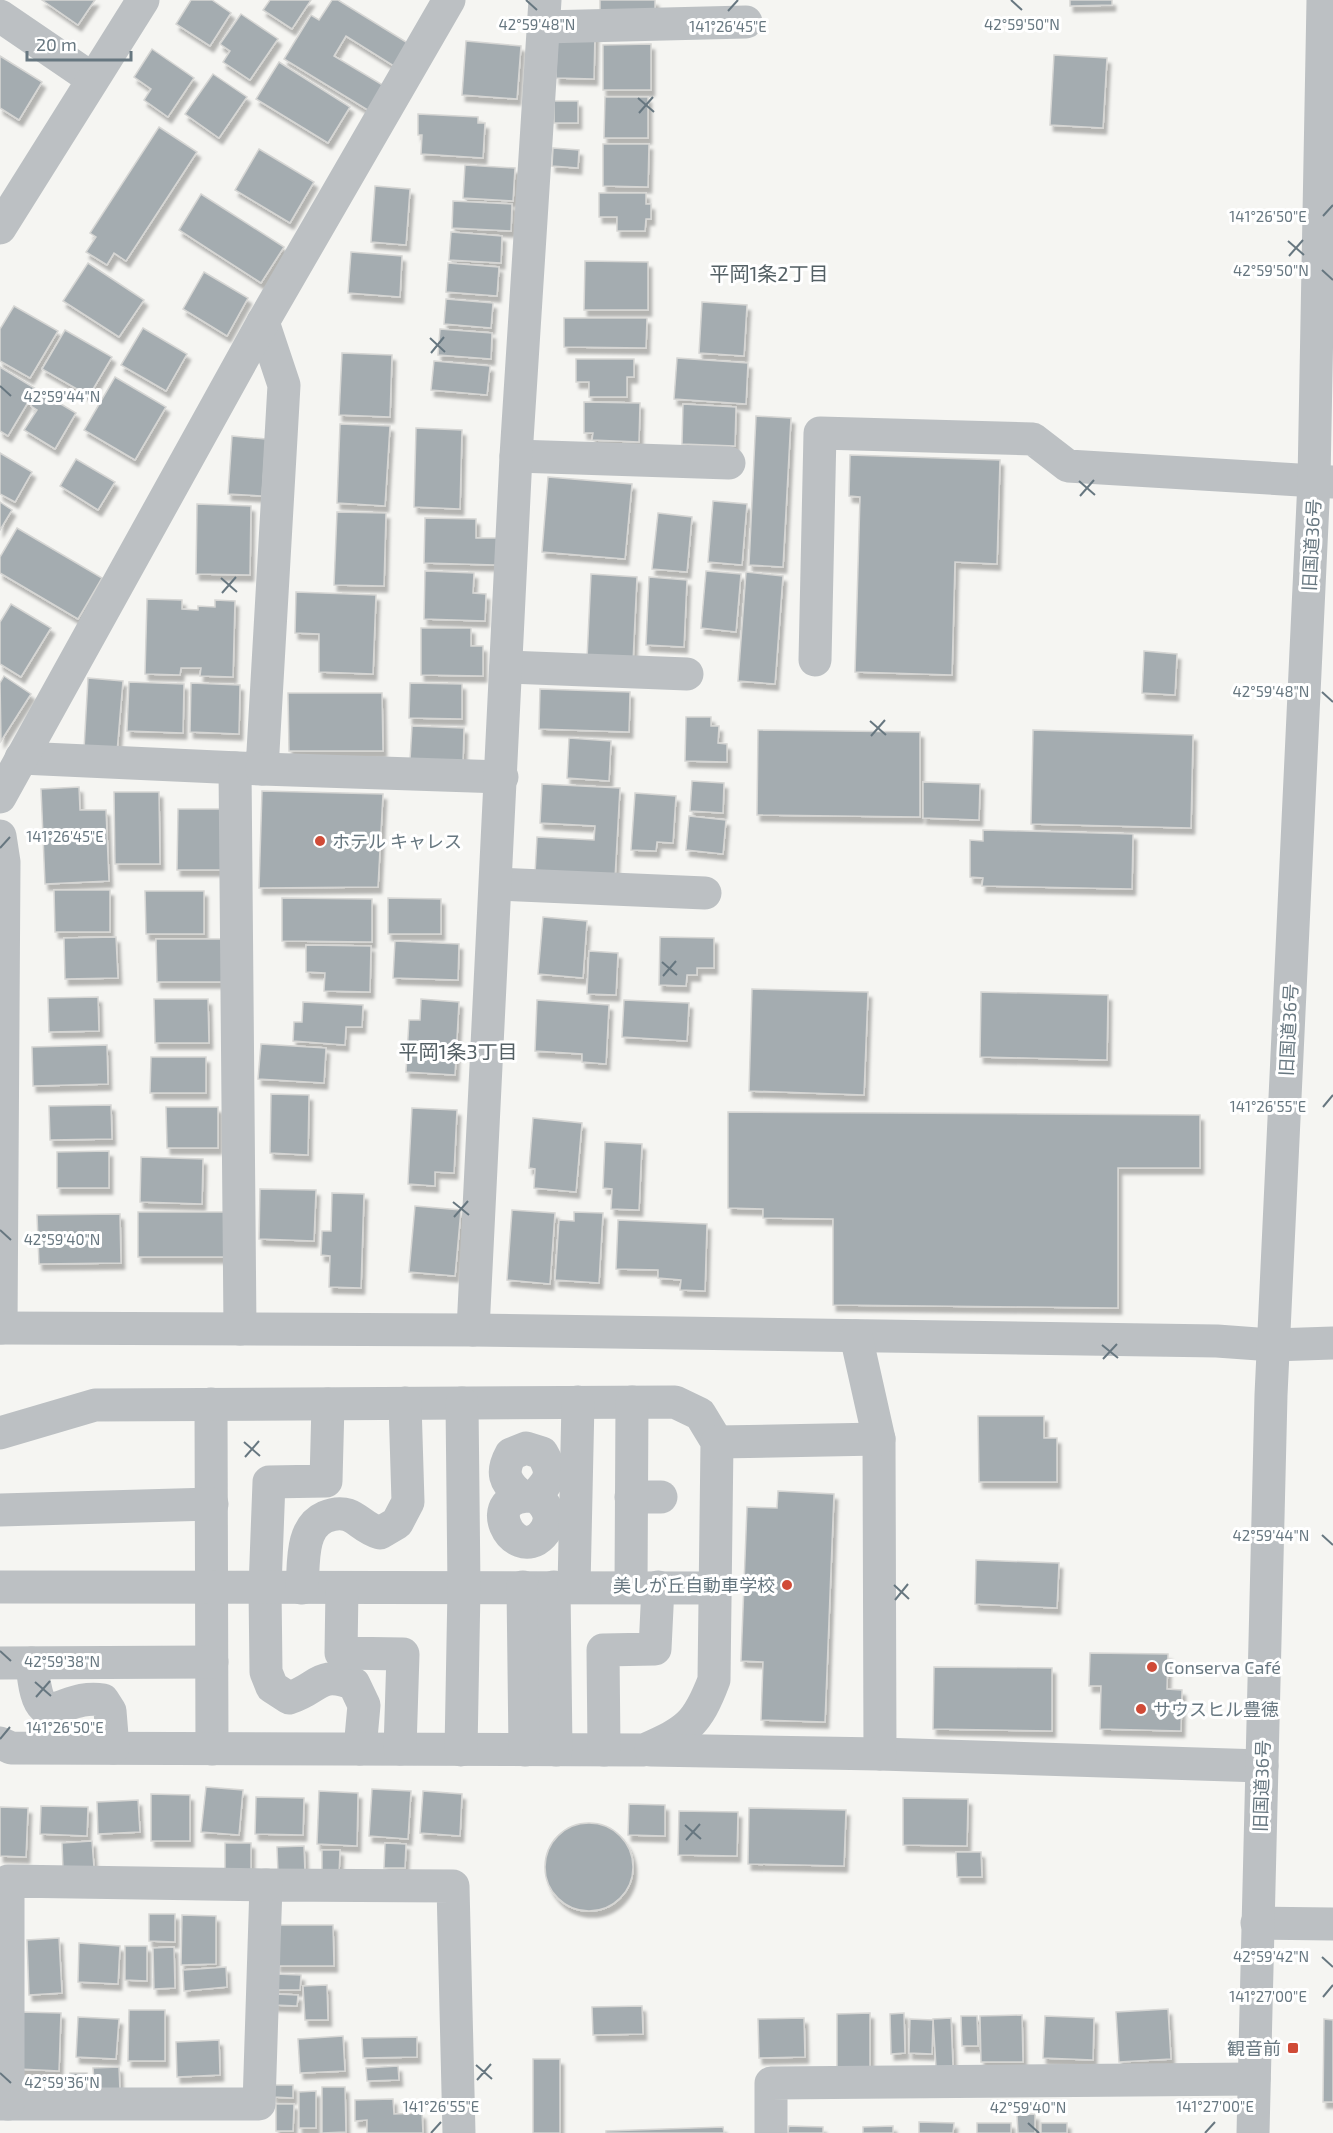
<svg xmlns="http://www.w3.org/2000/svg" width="1333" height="2133" font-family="'Exo 2','Noto Sans JP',sans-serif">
  <defs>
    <filter id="shadow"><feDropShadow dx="3.5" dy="6" stdDeviation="1.5" flood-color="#0004"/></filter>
  </defs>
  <rect width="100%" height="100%" fill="#f5f5f2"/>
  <g fill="#a4acb0" stroke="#d6d6d4" stroke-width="1.5" filter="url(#shadow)">
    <polygon points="42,0 95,0 78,25"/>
    <polygon points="191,0 212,0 231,13 210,46 176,24"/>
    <polygon points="270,0 311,0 292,29 263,10"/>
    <polygon points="332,0 338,0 411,45 397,68 346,36 334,56 386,87 371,112 284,59 311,15 319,20"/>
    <rect x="600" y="0" width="55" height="12"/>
    <polygon points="1070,0 1112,0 1112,5 1070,6"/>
    <polygon points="241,14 278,39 250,80 223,62 230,51 220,44"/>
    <polygon points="557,32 595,33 594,79 556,78"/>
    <polygon points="466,41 521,46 517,99 462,95"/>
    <polygon points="651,44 651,90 603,90 603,45"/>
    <polygon points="152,49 194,78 168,117 144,100 151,89 134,77"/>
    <polygon points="1054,55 1107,58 1103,128 1050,125"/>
    <polygon points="0,56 42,82 19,120 0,108"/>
    <polygon points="279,62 350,107 328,143 256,99"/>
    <polygon points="213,74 247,97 219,138 185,114"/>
    <polygon points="605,97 648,97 648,138 604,138"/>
    <rect x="554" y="101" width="24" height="22"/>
    <polygon points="418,114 478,117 478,123 485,123 483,158 421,154 422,135 418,135"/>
    <polygon points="159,127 197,152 126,261 114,253 107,265 86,252 96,237 90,233"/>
    <polygon points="603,144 649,144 648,187 603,186"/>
    <polygon points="553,148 579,150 578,168 552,166"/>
    <polygon points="259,149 314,182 290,223 235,190"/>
    <polygon points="465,165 515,168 513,201 463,198"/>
    <polygon points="375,186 410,189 406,245 371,242"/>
    <polygon points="599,193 646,193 646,204 651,204 651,219 646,219 645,231 617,231 617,217 599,217"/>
    <polygon points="201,194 284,247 261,283 179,230"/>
    <polygon points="453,201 512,204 511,231 452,228"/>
    <polygon points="451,232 502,236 501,263 449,260"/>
    <polygon points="351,252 402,256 400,297 348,293"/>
    <polygon points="585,261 648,262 648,310 584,310"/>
    <polygon points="88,263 144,300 119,337 63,301"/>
    <polygon points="448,263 499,267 497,296 446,292"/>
    <polygon points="204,272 248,298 227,336 183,309"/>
    <polygon points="446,299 493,303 491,328 444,324"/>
    <polygon points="702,302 747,305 744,356 699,353"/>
    <polygon points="14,306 58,331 30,378 0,361 0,329"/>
    <polygon points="564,318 647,318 646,348 564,347"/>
    <polygon points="143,328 187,354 166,391 121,365"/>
    <polygon points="440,329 492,333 491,359 438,355"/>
    <polygon points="65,330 112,357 89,396 42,369"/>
    <polygon points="342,353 392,355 390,417 339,415"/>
    <polygon points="677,358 748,363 746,404 674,399"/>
    <polygon points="576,359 634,359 634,377 627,377 627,397 589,397 589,382 576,382"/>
    <polygon points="434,361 490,366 487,395 431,390"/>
    <polygon points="0,367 36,389 8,436 0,431"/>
    <polygon points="115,377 166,407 135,460 84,430"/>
    <polygon points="39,391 76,413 55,449 24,430 37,410 31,406"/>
    <polygon points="584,402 640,403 639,442 592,440 593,433 584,433"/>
    <polygon points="683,404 736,407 735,446 682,444"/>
    <polygon points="756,416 791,418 783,567 749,565"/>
    <polygon points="340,424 390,426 385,506 337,503"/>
    <polygon points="416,428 462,430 460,509 414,507"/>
    <polygon points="232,436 266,439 262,496 228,494"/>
    <polygon points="0,453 32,472 15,502 0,494"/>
    <polygon points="850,455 1000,460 997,564 955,562 952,675 855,672 860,497 849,496"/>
    <polygon points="76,459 115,482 98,510 60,486"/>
    <polygon points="548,477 632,484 625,559 542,552"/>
    <polygon points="713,501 747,504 742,565 708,562"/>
    <polygon points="0,502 12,510 0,530"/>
    <polygon points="197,504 251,506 250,575 196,574"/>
    <polygon points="337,512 386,513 384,586 334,585"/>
    <polygon points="658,513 692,517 687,572 652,569"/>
    <polygon points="425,518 476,519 476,538 497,538 496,565 424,563"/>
    <polygon points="17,528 102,578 78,619 0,573 0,557"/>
    <polygon points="425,571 474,573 473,593 486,594 485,621 424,619"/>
    <polygon points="706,571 741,574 736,632 701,628"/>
    <polygon points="746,572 783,576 775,684 738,681"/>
    <polygon points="591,574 637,577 633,662 587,659"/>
    <polygon points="649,577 687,580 684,647 646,645"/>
    <polygon points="296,592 376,595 373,674 319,672 319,634 295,633"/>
    <polygon points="147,599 182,600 182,609 198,610 198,606 215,607 215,600 235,601 233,677 200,676 201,668 181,668 180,675 145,674"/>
    <polygon points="11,604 51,628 21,677 0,664 0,622"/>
    <polygon points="421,628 471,628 471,646 483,646 483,676 421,675"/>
    <polygon points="1144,651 1177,654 1175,695 1142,693"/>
    <polygon points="4,676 31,694 1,741 0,683"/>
    <polygon points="88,678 123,681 117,752 84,749"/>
    <polygon points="129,682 184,684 183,733 127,731"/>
    <polygon points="191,683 240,685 239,734 190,732"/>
    <polygon points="410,683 462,684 462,719 409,718"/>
    <polygon points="540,689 630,692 629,732 539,729"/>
    <polygon points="288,693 382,693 383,751 289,751"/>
    <polygon points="686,717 711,717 711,726 719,726 718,743 727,744 727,762 685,761"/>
    <polygon points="412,726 464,728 463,763 410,760"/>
    <polygon points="758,730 920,732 920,817 757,815"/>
    <polygon points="1033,730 1193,735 1191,828 1031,824"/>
    <polygon points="569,738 611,741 609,781 567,778"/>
    <polygon points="692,781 724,783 723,813 690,811"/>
    <polygon points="923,782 980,784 979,820 923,818"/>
    <polygon points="542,784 620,788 615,878 535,874 537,837 594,840 595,826 540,823"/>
    <polygon points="79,787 80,810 106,810 109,881 45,884 41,789"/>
    <polygon points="262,791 383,794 378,887 259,888"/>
    <polygon points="114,792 159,792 160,864 115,864"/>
    <polygon points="635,793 676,796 673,843 657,842 656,851 631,850"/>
    <polygon points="178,809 222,809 222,870 177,870"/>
    <polygon points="689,816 726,820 723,854 686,850"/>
    <polygon points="983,830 1133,834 1132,889 982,886 983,878 970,877 970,840 983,841"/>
    <polygon points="54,890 110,890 110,932 55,932"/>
    <polygon points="145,891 204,891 204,934 146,934"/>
    <polygon points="282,898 372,899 372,942 282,941"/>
    <polygon points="388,898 441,899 441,934 388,934"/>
    <polygon points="543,917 587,921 583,978 538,974"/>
    <polygon points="116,937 118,978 65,979 64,938"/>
    <polygon points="660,937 714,938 714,968 697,968 697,975 687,975 686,986 659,985"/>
    <polygon points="156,939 222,939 223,982 157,982"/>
    <polygon points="395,941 459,944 458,980 393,978"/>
    <polygon points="306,945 371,946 370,992 324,991 325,973 306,972"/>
    <polygon points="589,951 618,953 616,995 587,994"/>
    <polygon points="752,989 868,992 864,1095 749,1091"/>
    <polygon points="981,992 1108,995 1107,1060 980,1057"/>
    <polygon points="98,997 99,1031 49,1032 48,998"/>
    <polygon points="154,999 208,999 209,1043 155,1043"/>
    <polygon points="421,999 459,1002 455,1075 406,1072 409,1020 420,1020"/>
    <polygon points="537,1000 609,1005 606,1064 582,1062 582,1054 535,1051"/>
    <polygon points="624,1000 689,1003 687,1041 622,1037"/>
    <polygon points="303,1002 363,1005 362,1027 346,1027 345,1045 293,1041 294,1022 302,1022"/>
    <polygon points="261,1044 326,1048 324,1083 258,1079"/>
    <polygon points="107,1045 108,1084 33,1086 32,1047"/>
    <polygon points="151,1057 206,1057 206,1093 150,1093"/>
    <polygon points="271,1094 309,1095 308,1155 270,1153"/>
    <polygon points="111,1105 112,1139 50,1140 49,1106"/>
    <polygon points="166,1107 218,1107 218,1148 167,1148"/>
    <polygon points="412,1108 457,1110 454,1173 435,1172 435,1186 408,1184"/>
    <polygon points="728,1112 1200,1115 1200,1168 1118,1168 1118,1308 833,1305 833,1219 763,1218 763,1209 728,1208"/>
    <polygon points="533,1118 582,1123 576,1192 534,1188 535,1169 529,1168"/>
    <polygon points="605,1142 642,1144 639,1210 611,1209 612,1189 603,1188"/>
    <polygon points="109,1151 109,1188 57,1188 57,1152"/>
    <polygon points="141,1157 203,1159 202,1204 140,1202"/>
    <polygon points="260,1189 316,1190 314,1241 259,1239"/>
    <polygon points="332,1193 364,1194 361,1288 329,1287 330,1256 321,1255 322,1231 331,1231"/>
    <polygon points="415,1206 461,1210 455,1276 409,1272"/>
    <polygon points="512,1210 555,1213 550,1284 507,1280"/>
    <rect x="138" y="1212" width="90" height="45"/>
    <polygon points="574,1212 603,1213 599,1283 555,1280 559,1220 574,1221"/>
    <polygon points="120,1214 121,1263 39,1264 37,1215"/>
    <polygon points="618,1220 707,1224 705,1291 680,1290 681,1280 658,1278 658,1270 616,1269"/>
    <polygon points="978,1416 1044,1416 1044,1438 1057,1438 1057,1482 979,1482"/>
    <polygon points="778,1491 834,1494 825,1722 761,1720 763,1662 741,1661 747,1507 777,1508"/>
    <polygon points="976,1560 1059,1563 1057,1608 975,1604"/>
    <polygon points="1090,1653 1168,1654 1167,1689 1182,1690 1181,1731 1100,1729 1101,1686 1089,1686"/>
    <polygon points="934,1667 1052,1668 1052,1731 933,1729"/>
    <polygon points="206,1787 243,1790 239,1835 201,1832"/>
    <polygon points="372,1789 411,1791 408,1839 369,1836"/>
    <polygon points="319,1791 358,1793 357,1846 317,1844"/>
    <polygon points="423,1791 462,1794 460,1836 420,1833"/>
    <polygon points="151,1794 190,1795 190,1841 151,1841"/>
    <polygon points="256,1797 304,1798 303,1835 255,1834"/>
    <polygon points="903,1798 968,1799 967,1846 903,1845"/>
    <polygon points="138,1800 140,1832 98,1834 97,1802"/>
    <polygon points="629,1804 665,1805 665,1836 628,1835"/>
    <polygon points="41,1806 88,1807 87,1836 40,1834"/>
    <polygon points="0,1807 28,1808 26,1857 0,1856"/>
    <polygon points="749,1808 846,1810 844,1866 748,1864"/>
    <polygon points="679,1811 738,1812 737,1856 678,1855"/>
    <circle cx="589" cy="1867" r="44"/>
    <polygon points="92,1841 94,1868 63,1870 62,1843"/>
    <rect x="225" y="1843" width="26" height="31"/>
    <polygon points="385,1843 406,1844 405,1868 384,1868"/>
    <polygon points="304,1846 305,1873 278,1873 277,1847"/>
    <polygon points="322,1850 340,1850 339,1874 322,1873"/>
    <polygon points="956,1852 981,1852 982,1877 957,1877"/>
    <polygon points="149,1914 175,1914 175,1942 149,1941"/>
    <polygon points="182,1915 216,1916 216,1964 181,1965"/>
    <polygon points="277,1925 333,1925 334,1966 277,1966"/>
    <polygon points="59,1938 62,1993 29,1995 27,1940"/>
    <polygon points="79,1943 120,1946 118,1984 78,1982"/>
    <polygon points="125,1946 147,1946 147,1981 125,1980"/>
    <polygon points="174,1947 175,1988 154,1989 153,1948"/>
    <polygon points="226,1967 227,1987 184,1991 183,1970"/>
    <polygon points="275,1974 301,1975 300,1990 275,1990"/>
    <polygon points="327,1985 328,2020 305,2020 303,1986"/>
    <polygon points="275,1994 298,1995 297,2006 274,2005"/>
    <polygon points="642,2006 643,2034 593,2035 592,2007"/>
    <polygon points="1168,2009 1171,2059 1119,2062 1116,2012"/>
    <polygon points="129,2010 165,2010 165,2061 128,2061"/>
    <polygon points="21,2012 61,2013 59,2071 19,2069"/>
    <polygon points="870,2013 870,2068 837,2068 837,2014"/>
    <polygon points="904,2013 905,2053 891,2054 890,2014"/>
    <polygon points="1022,2015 1023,2062 981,2062 980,2016"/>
    <polygon points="961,2016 977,2016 978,2046 962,2046"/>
    <polygon points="1045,2016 1094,2018 1093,2060 1043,2058"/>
    <polygon points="78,2017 119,2019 116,2059 76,2057"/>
    <polygon points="804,2018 805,2057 759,2058 758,2019"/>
    <polygon points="951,2018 953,2066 936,2067 933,2019"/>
    <polygon points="910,2019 933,2020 932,2054 909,2053"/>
    <polygon points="1324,2019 1333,2020 1333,2102 1323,2102"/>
    <polygon points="343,2036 345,2071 300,2073 298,2039"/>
    <polygon points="417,2037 417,2057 363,2058 362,2038"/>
    <polygon points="219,2040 220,2075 177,2077 176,2042"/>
    <rect x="533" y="2059" width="27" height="74"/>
    <polygon points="398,2066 399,2080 367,2081 366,2068"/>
    <polygon points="119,2067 120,2091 95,2092 93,2068"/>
    <polygon points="70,2073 87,2073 87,2092 71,2093"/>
    <polygon points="273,2085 293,2085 293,2098 273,2097"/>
    <polygon points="322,2087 345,2087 346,2132 322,2133"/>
    <polygon points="316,2091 316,2128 299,2128 299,2092"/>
    <polygon points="393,2099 394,2114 422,2113 423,2133 367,2133 367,2120 355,2121 355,2100"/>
    <polygon points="276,2104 294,2104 293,2131 276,2131"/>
    <polygon points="1035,2114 1035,2133 1018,2133 1017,2115"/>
    <polygon points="919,2122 954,2123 953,2133 919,2133"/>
    <rect x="977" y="2123" width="34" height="10"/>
    <rect x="1041" y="2123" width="26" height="10"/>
    <polygon points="789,2126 823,2127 823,2133 788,2133"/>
    <polygon points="893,2126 893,2133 863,2133 863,2127"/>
    <polygon points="723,2127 724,2133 606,2133 606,2131"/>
  </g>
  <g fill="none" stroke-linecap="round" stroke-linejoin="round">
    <g stroke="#bcc0c3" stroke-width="33">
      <polyline points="0,16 91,78"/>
      <polyline points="543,27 746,22"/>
      <polyline points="0,228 143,0"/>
      <polyline points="516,456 729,463"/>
      <polyline points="815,660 820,433 1033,439 1068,466 1333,482"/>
      <polyline points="506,667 687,674"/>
      <polyline points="21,758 262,769 284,385 263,322"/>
      <polyline points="235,768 240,1329"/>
      <polyline points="262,769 502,777"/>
      <polyline points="0,797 263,322 449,0"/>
      <polyline points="0,836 4,862 1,1328"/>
      <polyline points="496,884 705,893"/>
      <polyline points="0,1328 473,1330 1217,1341 1273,1345 1333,1343"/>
      <polyline points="473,1330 516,456 545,0"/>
      <polyline points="856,1336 879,1439 880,1754 1262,1766"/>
      <polyline points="211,1404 212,1749"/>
      <path d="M328,1404L326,1481L269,1482L265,1588L266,1672L272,1687L289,1698C320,1688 318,1670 354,1684L364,1705L360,1749"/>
      <path d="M0,1433L95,1405L675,1402L700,1414L717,1442L714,1680C697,1725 687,1731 644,1750L11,1748L0,1743"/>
      <polyline points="717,1442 879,1439"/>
      <path d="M520,1495C504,1482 501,1472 511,1454L526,1448L542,1453C554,1474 551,1479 535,1496C475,1493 514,1565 542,1535C555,1521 549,1506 535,1496"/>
      <polyline points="631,1497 661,1497"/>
      <polyline points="0,1510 212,1504"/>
      <polyline points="0,1587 715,1588"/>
      <polyline points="523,1587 525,1750"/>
      <polyline points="554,1587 556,1750"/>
      <polyline points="574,1587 578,1402"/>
      <polyline points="631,1587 632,1402"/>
      <path d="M302,1588C304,1565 300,1528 325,1517C332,1514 339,1512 348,1515C359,1519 364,1528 380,1533L397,1523L408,1502L405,1403"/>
      <polyline points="342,1588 341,1653 403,1654 400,1749"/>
      <polyline points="0,1663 212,1662"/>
      <path d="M32,1663C39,1744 59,1692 103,1700L110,1711L113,1748"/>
      <polyline points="461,1750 464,1588 462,1403"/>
      <polyline points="604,1750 603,1650 655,1649 658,1587"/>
      <polyline points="651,1750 880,1754"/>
      <polyline points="1257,1923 1333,1924"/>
      <polyline points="0,2104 259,2104 266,1885 453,1886 459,2133"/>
      <polyline points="8,2104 8,1881 266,1885"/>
      <polyline points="771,2133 771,2083 1254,2079"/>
      <polyline points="1253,2133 1271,1395 1314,481 1323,0"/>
    </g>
  </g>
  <path fill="none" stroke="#677780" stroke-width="2" d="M526,0L537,10M1011,0L1022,10M728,11L738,0M638,98L654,112M639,113L653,97M1323,216L1333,205M1288,241L1304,255M1289,256L1303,240M1322,270L1333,280M430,338L445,352M431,353L444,337M0,386L11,396M1079,481L1095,495M1080,496L1094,480M221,578L237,592M222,593L236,577M1322,692L1333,702M870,721L886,735M871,736L885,720M0,848L10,837M662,962L677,975M663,976L676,961M1323,1107L1333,1095M453,1202L469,1215M454,1217L468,1201M0,1230L11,1240M1102,1345L1118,1358M1103,1359L1117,1344M244,1442L260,1456M245,1457L259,1441M1322,1535L1333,1545M894,1585L909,1599M895,1600L908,1584M0,1651L11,1661M35,1682L51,1696M36,1697L50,1681M0,1739L10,1727M685,1825L701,1839M686,1840L700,1824M1322,1957L1333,1967M1323,1997L1333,1985M476,2065L492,2079M0,2073L11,2083M477,2080L491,2064M1028,2123L1039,2133M431,2133L441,2122M1205,2133L1215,2122"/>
  <g fill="#d04b37" stroke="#fff" stroke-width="2">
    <circle cx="320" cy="841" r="6"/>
    <circle cx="787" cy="1585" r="6"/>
    <circle cx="1152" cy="1667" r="6"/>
    <circle cx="1141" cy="1709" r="6"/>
    <rect x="1287" y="2042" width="12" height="12" rx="3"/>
  </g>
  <g text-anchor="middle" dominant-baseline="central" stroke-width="6" stroke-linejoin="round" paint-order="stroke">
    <g font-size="18" fill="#677780" stroke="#fff">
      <text transform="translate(1311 545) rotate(-87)">旧国道36号</text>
      <text transform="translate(1288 1030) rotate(-87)">旧国道36号</text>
      <text transform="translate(1261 1786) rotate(-88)">旧国道36号</text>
    </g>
    <g font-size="18" fill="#677780" stroke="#fff" text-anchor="start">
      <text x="332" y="841">ホテル キャレス</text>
      <text x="775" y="1585" text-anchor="end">美しが丘自動車学校</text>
      <text x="1164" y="1667">Conserva Café</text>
      <text x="1153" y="1709">サウスヒル豊徳</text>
      <text x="1281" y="2048" text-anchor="end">観音前</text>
    </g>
    <g font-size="20" fill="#546065" stroke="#fff">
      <text x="769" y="273">平岡1条2丁目</text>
      <text x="458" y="1051">平岡1条3丁目</text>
    </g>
  </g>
  <g font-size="15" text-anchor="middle" fill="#677780" stroke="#fff" stroke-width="6" stroke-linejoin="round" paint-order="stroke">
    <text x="537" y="30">42°59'48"N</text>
    <text x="1022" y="30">42°59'50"N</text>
    <text x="728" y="32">141°26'45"E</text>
    <text x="1268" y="222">141°26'50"E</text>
    <text x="1271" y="276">42°59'50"N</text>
    <text x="62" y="402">42°59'44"N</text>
    <text x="1271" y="697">42°59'48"N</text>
    <text x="65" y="842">141°26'45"E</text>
    <text x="1268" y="1112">141°26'55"E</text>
    <text x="62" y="1245">42°59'40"N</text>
    <text x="1271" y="1541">42°59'44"N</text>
    <text x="62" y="1667">42°59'38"N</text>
    <text x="65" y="1733">141°26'50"E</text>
    <text x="1271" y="1962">42°59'42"N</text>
    <text x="1268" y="2002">141°27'00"E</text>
    <text x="62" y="2088">42°59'36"N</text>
    <text x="441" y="2112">141°26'55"E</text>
    <text x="1215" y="2112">141°27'00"E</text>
    <text x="1028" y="2113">42°59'40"N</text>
  </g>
  <path d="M27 51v9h104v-9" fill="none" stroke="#677780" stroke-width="3"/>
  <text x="36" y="51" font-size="18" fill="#677780" stroke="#ffffff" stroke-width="4.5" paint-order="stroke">20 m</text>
</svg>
